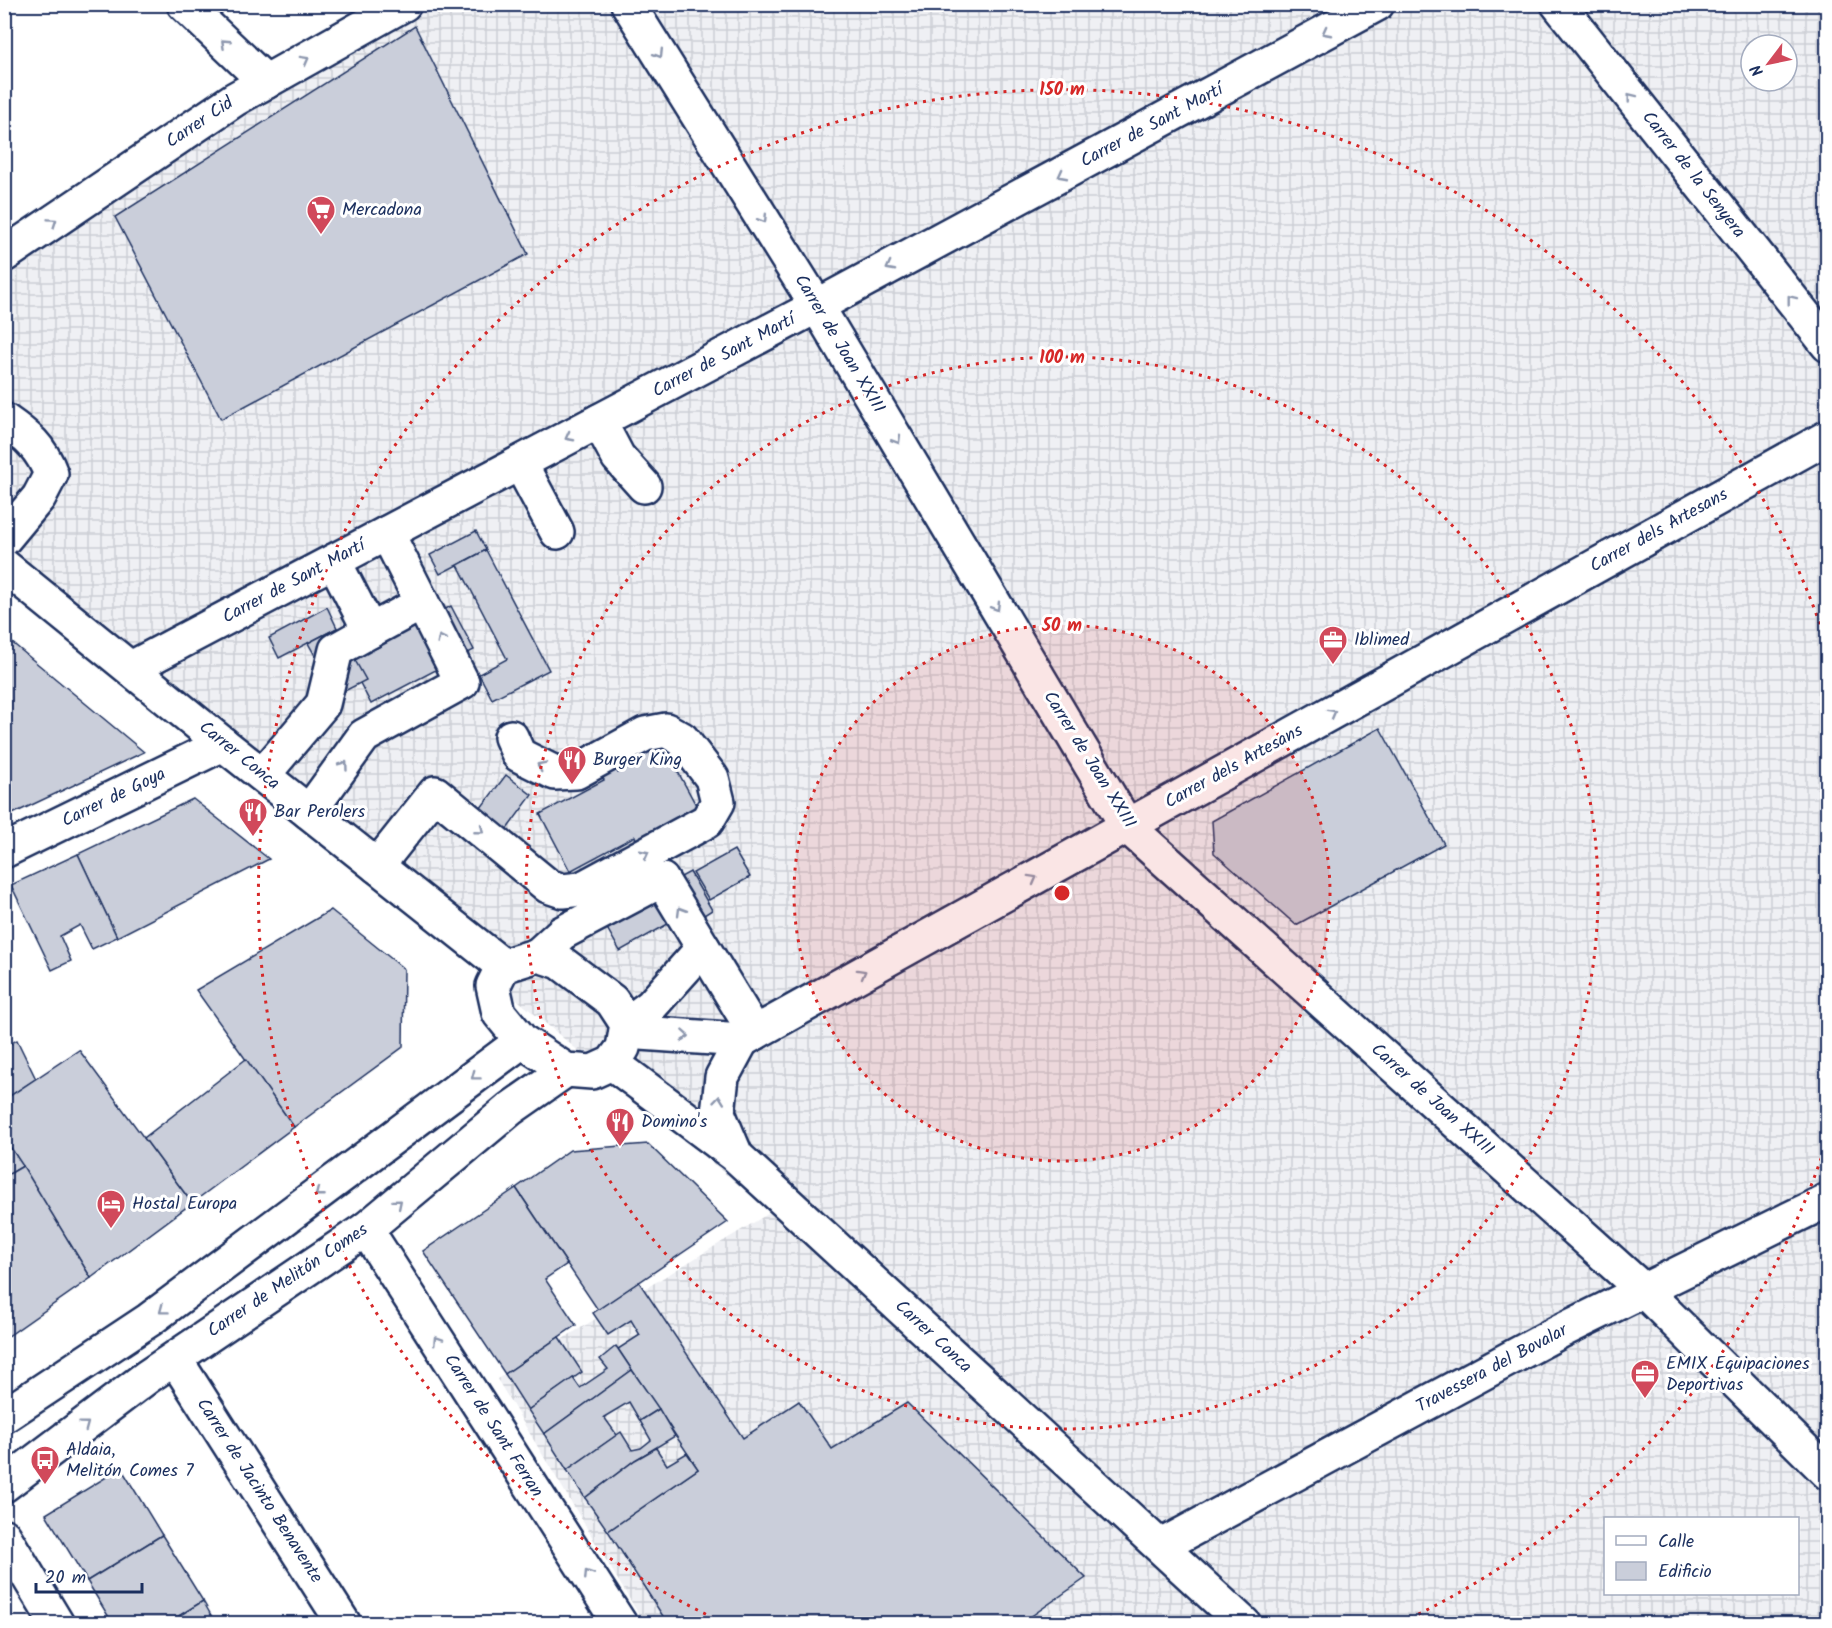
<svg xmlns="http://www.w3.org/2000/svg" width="1832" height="1628" font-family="Kalam,sans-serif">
  <defs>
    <pattern id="industrial-grid" width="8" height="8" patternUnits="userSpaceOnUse" patternTransform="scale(1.5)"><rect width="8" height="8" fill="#eff0f4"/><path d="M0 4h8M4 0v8" fill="none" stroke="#ccced4"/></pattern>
  </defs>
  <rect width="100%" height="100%" fill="#fff"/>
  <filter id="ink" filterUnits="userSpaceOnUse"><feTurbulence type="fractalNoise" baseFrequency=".0167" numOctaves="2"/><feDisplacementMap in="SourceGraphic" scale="12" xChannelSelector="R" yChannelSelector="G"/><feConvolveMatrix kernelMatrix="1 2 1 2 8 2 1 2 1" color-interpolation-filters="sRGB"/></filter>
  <g filter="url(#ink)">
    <path fill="url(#industrial-grid)" fill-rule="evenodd" d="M397,5H1827V1623H644L497,1379L771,1212L5,571V245ZM1751,45H1787V81H1751ZM1606,1518H1798V1594H1606Z"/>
    <g fill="#caceda" stroke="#1b2f5e" stroke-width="1.5">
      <polygon points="415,26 528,254 221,419 115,217"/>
      <polygon points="476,531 486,550 440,574 430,555"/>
      <polygon points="486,550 549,670 492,699 479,674 507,659 458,565"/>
      <polygon points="451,606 474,650 371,704 348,660"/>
      <polygon points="327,607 337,628 279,658 269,638"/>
      <polygon points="337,628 366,680 337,695 308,643"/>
      <polygon points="4,636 144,752 4,818"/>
      <polygon points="1380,728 1444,844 1296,925 1214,853 1212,821"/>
      <polygon points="665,748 697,807 636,840 635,836 570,871 540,814 604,780 601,775 616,768 618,773 638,762 635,756 649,749 653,754"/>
      <polygon points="506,775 532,795 507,829 480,809"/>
      <polygon points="193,799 269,859 117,937 78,854"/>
      <polygon points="734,850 750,877 709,900 693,873"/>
      <polygon points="78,854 117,937 92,949 80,925 60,936 71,961 52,970 11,885"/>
      <polygon points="690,872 712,910 701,917 679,878"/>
      <polygon points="682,879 698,907 620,951 604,923"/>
      <polygon points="331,910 404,969 403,1047 294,1127 196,990"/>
      <polygon points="17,1040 36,1079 4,1100 4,1047"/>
      <polygon points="79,1050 192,1203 91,1278 4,1137 4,1100"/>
      <polygon points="246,1059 294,1127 192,1203 144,1138"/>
      <polygon points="648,1144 728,1222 598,1310 516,1188 570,1150"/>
      <polygon points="11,1148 23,1166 4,1177 4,1152"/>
      <polygon points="23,1166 91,1278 4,1339 4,1177"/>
      <polygon points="516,1188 567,1264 545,1279 576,1325 505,1374 423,1251"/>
      <polygon points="639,1282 743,1438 799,1401 832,1449 907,1403 1086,1578 1020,1624 668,1624 608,1531 698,1469 618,1349 640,1335 631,1320 608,1335 593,1313"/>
      <polygon points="559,1337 582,1372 528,1410 505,1374"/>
      <polygon points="616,1346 632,1370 544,1434 528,1410 573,1378 580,1388 608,1369 600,1359"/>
      <polygon points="632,1370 659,1409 640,1421 629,1402 604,1417 617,1435 567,1470 544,1434"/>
      <polygon points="659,1409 675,1436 635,1460 585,1498 567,1470 621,1432 632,1450 641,1448 651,1440 640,1421"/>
      <polygon points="656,1448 667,1465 687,1453 698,1469 608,1531 585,1498 635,1460"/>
      <polygon points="121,1468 162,1535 87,1581 46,1514"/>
      <polygon points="162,1535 203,1601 166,1624 113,1624 87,1581"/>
      <polygon points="203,1601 216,1624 166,1624"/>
    </g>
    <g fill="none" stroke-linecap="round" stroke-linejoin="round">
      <g stroke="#1b2f5e" stroke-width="38">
        <g id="minor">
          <polyline points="184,4 266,82"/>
          <polyline points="628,4 817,306 1127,826 1643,1290 1828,1473"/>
          <polyline points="1558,4 1828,345"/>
          <polyline points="4,255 235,99 404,4"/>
          <path d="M4,420C27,436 41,447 51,474L39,497L4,539"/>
          <polyline points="599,421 618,457 644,486"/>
          <polyline points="520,463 557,532"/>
          <polyline points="4,566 223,744 503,966"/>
          <polyline points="370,631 422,603"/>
          <polyline points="131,668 817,306 1377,4"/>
          <polyline points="263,775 323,704 336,650 370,631 334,561"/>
          <polyline points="309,812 364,736 462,682 387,533"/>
          <polyline points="4,851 223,744"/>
          <polyline points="377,866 435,793 548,886 563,891 581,889 707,821 718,802 712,778 682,739 666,730 645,734 576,772 555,773 519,755 511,737"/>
          <polygon points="538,955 560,962 612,1001 627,1024 623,1048 612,1063 592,1072 566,1070 522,1041 499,1013 493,986 503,966"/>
          <polyline points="538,955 562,933 662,880 755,1033"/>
          <polyline points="627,1024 651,1006 703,948"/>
          <polyline points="626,1032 742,1040 1828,437"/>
          <polyline points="612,1063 735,1155 1244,1624"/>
          <polyline points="735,1153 718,1113 722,1077 742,1040"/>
          <polyline points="366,1229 620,1624"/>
          <polyline points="175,1359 344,1624"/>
          <polyline points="4,1416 149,1320 522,1041"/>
          <polyline points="4,1485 147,1377 366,1229 510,1109 566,1070"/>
          <polyline points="4,1536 57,1624"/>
          <polyline points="1161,1546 1559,1332 1828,1200"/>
        </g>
      </g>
      <use href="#minor" stroke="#fff" stroke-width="33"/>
    </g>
    <defs><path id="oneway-chevron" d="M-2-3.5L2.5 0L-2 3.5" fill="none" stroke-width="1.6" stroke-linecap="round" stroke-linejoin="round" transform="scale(1.5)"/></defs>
    <g stroke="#8d97ae">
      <use href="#oneway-chevron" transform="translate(1326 32) rotate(152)"/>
      <use href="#oneway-chevron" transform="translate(225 43) rotate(-137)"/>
      <use href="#oneway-chevron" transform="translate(659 54) rotate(58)"/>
      <use href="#oneway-chevron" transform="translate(305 60) rotate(-29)"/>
      <use href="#oneway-chevron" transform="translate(1631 97) rotate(-128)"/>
      <use href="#oneway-chevron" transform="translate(1062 175) rotate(152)"/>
      <use href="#oneway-chevron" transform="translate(763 219) rotate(58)"/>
      <use href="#oneway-chevron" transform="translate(53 222) rotate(-34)"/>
      <use href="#oneway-chevron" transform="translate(890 267) rotate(152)"/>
      <use href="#oneway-chevron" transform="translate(1791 299) rotate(-128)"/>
      <use href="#oneway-chevron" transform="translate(569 437) rotate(152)"/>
      <use href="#oneway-chevron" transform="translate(897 440) rotate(59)"/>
      <use href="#oneway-chevron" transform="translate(996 607) rotate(59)"/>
      <use href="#oneway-chevron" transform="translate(441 639) rotate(-117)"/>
      <use href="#oneway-chevron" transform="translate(1332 713) rotate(-29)"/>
      <use href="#oneway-chevron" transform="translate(344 765) rotate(-54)"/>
      <use href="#oneway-chevron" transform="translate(541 766) rotate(-153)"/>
      <use href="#oneway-chevron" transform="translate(480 830) rotate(39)"/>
      <use href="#oneway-chevron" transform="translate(645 854) rotate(-28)"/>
      <use href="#oneway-chevron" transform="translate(1033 879) rotate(-29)"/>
      <use href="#oneway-chevron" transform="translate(681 911) rotate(-121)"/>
      <use href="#oneway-chevron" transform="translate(862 973) rotate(-29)"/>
      <use href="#oneway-chevron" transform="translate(685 1036) rotate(4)"/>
      <use href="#oneway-chevron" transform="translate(475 1076) rotate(143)"/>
      <use href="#oneway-chevron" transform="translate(719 1100) rotate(-84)"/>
      <use href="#oneway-chevron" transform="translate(319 1193) rotate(142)"/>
      <use href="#oneway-chevron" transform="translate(398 1203) rotate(-40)"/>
      <use href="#oneway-chevron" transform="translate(163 1310) rotate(143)"/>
      <use href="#oneway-chevron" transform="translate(437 1340) rotate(-123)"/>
      <use href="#oneway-chevron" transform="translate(85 1425) rotate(-37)"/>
      <use href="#oneway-chevron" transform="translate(588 1574) rotate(-123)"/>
    </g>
  </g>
  <circle cx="1062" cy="893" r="268" fill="#d62828" fill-opacity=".12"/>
  <g fill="none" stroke="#d62828" stroke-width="3" stroke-dasharray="3 6">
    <circle cx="1062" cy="893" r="268"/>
    <circle cx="1062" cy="893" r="536"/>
    <path d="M1827 1141A804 804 0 0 1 1402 1622M722 1622A804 804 0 1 1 1827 645"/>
  </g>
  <defs>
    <g id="supermarket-pin" transform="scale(1.5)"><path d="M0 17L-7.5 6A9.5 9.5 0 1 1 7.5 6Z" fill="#d1495b" stroke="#fff"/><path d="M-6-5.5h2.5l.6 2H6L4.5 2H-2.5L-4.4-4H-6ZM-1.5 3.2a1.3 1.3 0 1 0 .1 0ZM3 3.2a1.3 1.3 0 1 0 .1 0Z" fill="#fff"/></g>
    <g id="office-pin" transform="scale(1.5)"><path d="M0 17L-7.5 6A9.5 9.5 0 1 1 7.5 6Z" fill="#d1495b" stroke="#fff"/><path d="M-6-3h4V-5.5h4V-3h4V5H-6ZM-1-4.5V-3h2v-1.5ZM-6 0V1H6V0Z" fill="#fff"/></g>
    <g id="restaurant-pin" transform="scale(1.5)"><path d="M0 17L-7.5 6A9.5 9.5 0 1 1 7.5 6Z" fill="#d1495b" stroke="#fff"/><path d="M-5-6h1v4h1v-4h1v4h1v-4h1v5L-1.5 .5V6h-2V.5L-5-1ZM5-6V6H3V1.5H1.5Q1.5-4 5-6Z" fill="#fff"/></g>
    <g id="hotel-pin" transform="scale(1.5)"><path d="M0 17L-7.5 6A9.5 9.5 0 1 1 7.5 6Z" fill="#d1495b" stroke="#fff"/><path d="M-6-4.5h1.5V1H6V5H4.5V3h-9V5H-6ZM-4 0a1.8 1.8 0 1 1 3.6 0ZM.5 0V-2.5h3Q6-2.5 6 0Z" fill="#fff"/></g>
    <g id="bus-pin" transform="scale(1.5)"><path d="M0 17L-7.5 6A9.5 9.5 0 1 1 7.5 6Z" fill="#d1495b" stroke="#fff"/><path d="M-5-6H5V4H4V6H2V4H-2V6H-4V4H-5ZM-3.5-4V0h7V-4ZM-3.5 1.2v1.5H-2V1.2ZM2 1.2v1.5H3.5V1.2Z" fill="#fff"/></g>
  </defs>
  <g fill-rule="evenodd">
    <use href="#supermarket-pin" x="321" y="210"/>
    <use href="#office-pin" x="1333" y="640"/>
    <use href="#restaurant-pin" x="572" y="760"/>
    <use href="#restaurant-pin" x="253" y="812"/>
    <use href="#restaurant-pin" x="620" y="1122"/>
    <use href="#hotel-pin" x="111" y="1204"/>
    <use href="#office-pin" x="1645" y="1374"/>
    <use href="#bus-pin" x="45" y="1460"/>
  </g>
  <g text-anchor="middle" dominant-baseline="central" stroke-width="6" stroke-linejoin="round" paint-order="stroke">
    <g font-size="18" fill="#1b2f5e" stroke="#fff">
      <text transform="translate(200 123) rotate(-34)">Carrer Cid</text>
      <text transform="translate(1152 126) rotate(-28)">Carrer de Sant Martí</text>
      <text transform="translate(1693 175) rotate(52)">Carrer de la Senyera</text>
      <text transform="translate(839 344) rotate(59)">Carrer de Joan XXIII</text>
      <text transform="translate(724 356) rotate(-28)">Carrer de Sant Martí</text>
      <text transform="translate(1659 531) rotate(-29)">Carrer dels Artesans</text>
      <text transform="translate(294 582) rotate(-28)">Carrer de Sant Martí</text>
      <text transform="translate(239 756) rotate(39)">Carrer Conca</text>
      <text transform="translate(1089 760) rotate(58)">Carrer de Joan XXIII</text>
      <text transform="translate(1234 767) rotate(-29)">Carrer dels Artesans</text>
      <text transform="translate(114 798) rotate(-26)">Carrer de Goya</text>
      <text transform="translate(1432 1100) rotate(42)">Carrer de Joan XXIII</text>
      <text transform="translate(288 1281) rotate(-34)">Carrer de Melitón Comes</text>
      <text transform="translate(933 1337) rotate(43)">Carrer Conca</text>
      <text transform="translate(1492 1369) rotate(-28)">Travessera del Bovalar</text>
      <text transform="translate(493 1426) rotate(57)">Carrer de Sant Ferran</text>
      <text transform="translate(259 1491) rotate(57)">Carrer de Jacinto Benavente</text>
    </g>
    <g font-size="18" fill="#1b2f5e" stroke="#fff" text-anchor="start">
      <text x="342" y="210">Mercadona</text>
      <text x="1354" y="640">Iblimed</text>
      <text x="593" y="760">Burger King</text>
      <text x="274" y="812">Bar Perolers</text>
      <text x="641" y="1122">Domino's</text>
      <text x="132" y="1204">Hostal Europa</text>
      <text x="1666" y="1364">EMIX Equipaciones<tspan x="1666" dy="21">Deportivas</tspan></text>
      <text x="66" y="1450">Aldaia,<tspan x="66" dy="21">Melitón Comes 7</tspan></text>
    </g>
  </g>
  <circle cx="1062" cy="893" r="9" fill="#d62828" stroke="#fff" stroke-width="3"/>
  <g font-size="18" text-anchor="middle" font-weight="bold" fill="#d62828" stroke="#fff" stroke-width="6" stroke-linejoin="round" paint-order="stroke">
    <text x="1062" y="95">150 m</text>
    <text x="1062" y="363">100 m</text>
    <text x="1062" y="631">50 m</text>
  </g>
  <rect width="1832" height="1628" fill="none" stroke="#fff" stroke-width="24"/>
  <rect x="12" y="12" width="1808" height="1604" fill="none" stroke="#1b2f5e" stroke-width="2" filter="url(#ink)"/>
  <rect x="1604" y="1517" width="195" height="78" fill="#ffffff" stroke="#a4acbf" stroke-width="1.5"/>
  <rect x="1616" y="1536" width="30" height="9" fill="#ffffff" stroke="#a4acbf" stroke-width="1.5"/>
  <text x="1658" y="1547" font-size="18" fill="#1b2f5e">Calle</text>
  <rect x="1616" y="1562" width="30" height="18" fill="#caceda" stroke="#a4acbf" stroke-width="1.5"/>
  <text x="1658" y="1577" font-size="18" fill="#1b2f5e">Edificio</text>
  <g transform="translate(1769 63) rotate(238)"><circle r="28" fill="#ffffff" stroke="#a4acbf" stroke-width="1.5"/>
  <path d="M0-4.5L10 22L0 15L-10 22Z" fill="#d1495b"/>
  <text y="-9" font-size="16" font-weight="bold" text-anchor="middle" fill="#1b2f5e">N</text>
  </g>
  <path d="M36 1583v9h106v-9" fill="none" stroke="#1b2f5e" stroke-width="3"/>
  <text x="45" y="1583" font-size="18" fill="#1b2f5e" stroke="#ffffff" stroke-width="4.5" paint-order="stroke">20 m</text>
</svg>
